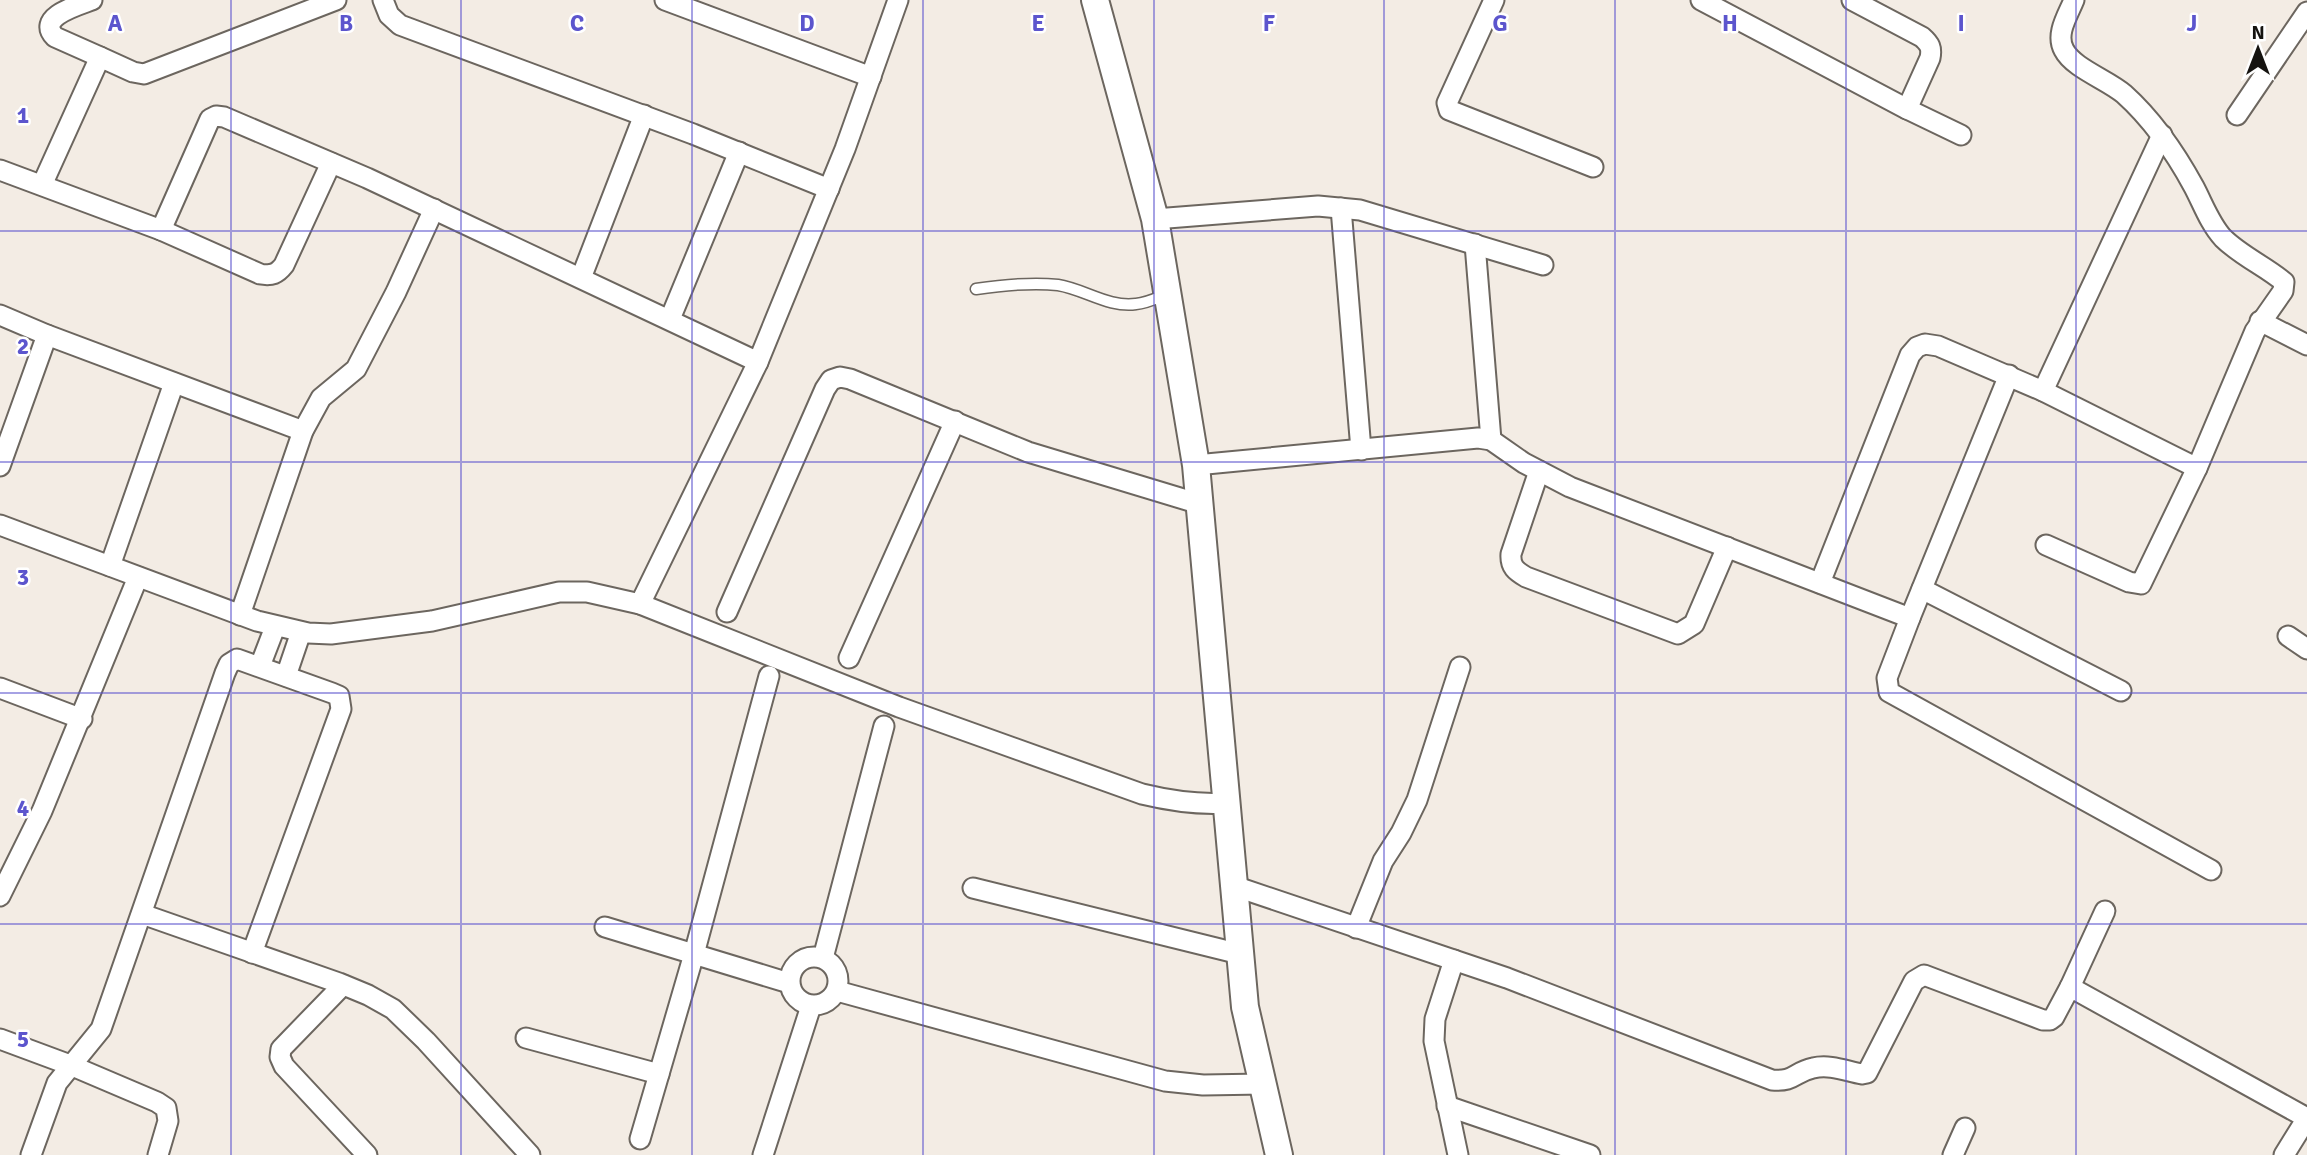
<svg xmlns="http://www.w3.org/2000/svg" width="2307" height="1155" font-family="Signika,sans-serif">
  <rect width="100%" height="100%" fill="#f3ece4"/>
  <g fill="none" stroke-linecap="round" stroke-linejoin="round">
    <g stroke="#6c665f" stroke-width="13">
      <path id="lane" d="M976,289C1003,285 1031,282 1058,285C1084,289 1109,308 1136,304C1147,303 1157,298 1167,294"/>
    </g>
    <g stroke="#6c665f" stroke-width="23">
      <g id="street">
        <path d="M92,0C79,5 35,17 55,37L100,57"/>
        <polyline points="383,0 389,15 400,25 693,134 829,189"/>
        <polyline points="665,0 871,77"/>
        <polyline points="1494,0 1447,103 1449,110 1593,167"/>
        <polyline points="1701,0 1907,109 1961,135"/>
        <path d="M1852,0L1922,37C1930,44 1932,48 1930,58L1907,109"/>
        <polyline points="2237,115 2307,12"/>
        <path d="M0,170L161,230L260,274C272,276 277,274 284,265L331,163"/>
        <polyline points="42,185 100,57 133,72 144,74 336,0"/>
        <polyline points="1341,208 1361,450"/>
        <polyline points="1155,219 1318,206 1360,210 1543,265"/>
        <polyline points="161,230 210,119 216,116 224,117 367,178 758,362"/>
        <polyline points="1475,244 1491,440"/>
        <polyline points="581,278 644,115"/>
        <polyline points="0,315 47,335 303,431"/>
        <polyline points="670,319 739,152"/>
        <polyline points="2260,321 2307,345"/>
        <polyline points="2043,391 2162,135"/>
        <polyline points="1196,465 1478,438 1491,440 1524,463 1570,487 1910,618 1887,678 1889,692 2211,870"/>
        <polyline points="0,466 47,335"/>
        <path d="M1539,471L1511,554C1510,567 1516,571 1526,577L1678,634L1694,624L1727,547"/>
        <path d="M0,525L257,621L308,633L331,634L432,621L559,592H587L640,604L899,707L1142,794C1171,801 1197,805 1227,803"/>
        <polyline points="2046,545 2129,582 2141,584 2197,468"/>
        <polyline points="110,566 174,383"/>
        <path d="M1820,583L1910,355L1917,347L1925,344L1938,346L2043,391L2197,468L2255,331L2283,291L2284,282C2265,266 2241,256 2223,238C2210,224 2203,204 2194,187C2175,152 2154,121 2124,94C2108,80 2073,68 2064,50C2055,34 2068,15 2074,0"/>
        <polyline points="1922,589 2121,691"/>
        <polyline points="640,604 758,362 845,149 898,0"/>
        <polyline points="727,612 825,389 831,380 840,377 850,379 1028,452 1200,504"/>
        <polyline points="240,615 303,431 321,398 356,369 396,292 434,209"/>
        <polyline points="1910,618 2009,375"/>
        <polyline points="2288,636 2307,649"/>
        <polyline points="849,658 955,421"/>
        <polyline points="260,666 275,627"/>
        <polyline points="286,676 301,632"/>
        <polyline points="0,688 82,719"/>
        <path d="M1234,886L1507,978L1772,1080C1795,1082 1794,1072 1813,1068C1830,1064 1846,1071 1862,1074L1867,1073L1914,981L1924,975L2043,1020H2050L2054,1017L2070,987L2307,1118"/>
        <polyline points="973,888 1240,954"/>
        <polyline points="0,896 42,811 138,577"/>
        <polyline points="142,914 339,983 368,995 393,1009 426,1041 530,1155"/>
        <polyline points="605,927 789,983"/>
        <polyline points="1356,928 1383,861 1401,833 1417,800 1460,667"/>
        <circle cx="814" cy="981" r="24"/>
        <polyline points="823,958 884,726"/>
        <polyline points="1454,960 1435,1019 1434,1041 1458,1155"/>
        <polyline points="343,985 281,1049 280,1057 284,1066 367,1155"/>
        <polyline points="2070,987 2105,911"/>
        <polyline points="837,991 1165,1081 1203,1085 1263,1084"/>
        <polyline points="526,1038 659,1074"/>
        <polyline points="0,1039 70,1065 157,1102 166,1108 168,1121 158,1155"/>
        <polyline points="1447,1106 1590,1155"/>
        <polyline points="640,1139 694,954 769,676"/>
        <polyline points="31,1155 57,1083 101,1029 225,673 229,664 237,659 332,693 339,696 341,709 252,953"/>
        <polyline points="763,1155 811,1006"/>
        <polyline points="1953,1155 1965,1128"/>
        <polyline points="2284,1155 2307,1118"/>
      </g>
    </g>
    <g stroke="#6c665f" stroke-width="30">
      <polyline id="secondary" points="1095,0 1155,219 1196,465 1245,1007 1279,1155"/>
    </g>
    <use href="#lane" stroke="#fff" stroke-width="10"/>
    <use href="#street" stroke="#fff" stroke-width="19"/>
    <use href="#secondary" stroke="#fff" stroke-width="26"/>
  </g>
  <path fill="none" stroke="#5c55cd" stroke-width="2" stroke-opacity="0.55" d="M231,0V1155M461,0V1155M692,0V1155M923,0V1155M1154,0V1155M1384,0V1155M1615,0V1155M1846,0V1155M2076,0V1155M0,231H2307M0,462H2307M0,693H2307M0,924H2307"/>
  <g font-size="23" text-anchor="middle" font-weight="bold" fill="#5c55cd" stroke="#fff" stroke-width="5" stroke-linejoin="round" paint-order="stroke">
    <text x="115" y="31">A</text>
    <text x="346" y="31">B</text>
    <text x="577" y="31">C</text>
    <text x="807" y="31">D</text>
    <text x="1038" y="31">E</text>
    <text x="1269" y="31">F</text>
    <text x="1500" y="31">G</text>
    <text x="1730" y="31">H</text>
    <text x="1961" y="31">I</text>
    <text x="2192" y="31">J</text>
    <text x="23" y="123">1</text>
    <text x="23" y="354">2</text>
    <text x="23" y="585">3</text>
    <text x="23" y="816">4</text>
    <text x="23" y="1047">5</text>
  </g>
  <g transform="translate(2258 49)" stroke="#ffffff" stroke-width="5" paint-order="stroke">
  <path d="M0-5L12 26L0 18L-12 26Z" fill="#151310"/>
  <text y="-10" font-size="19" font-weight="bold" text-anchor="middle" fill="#151310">N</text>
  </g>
</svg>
